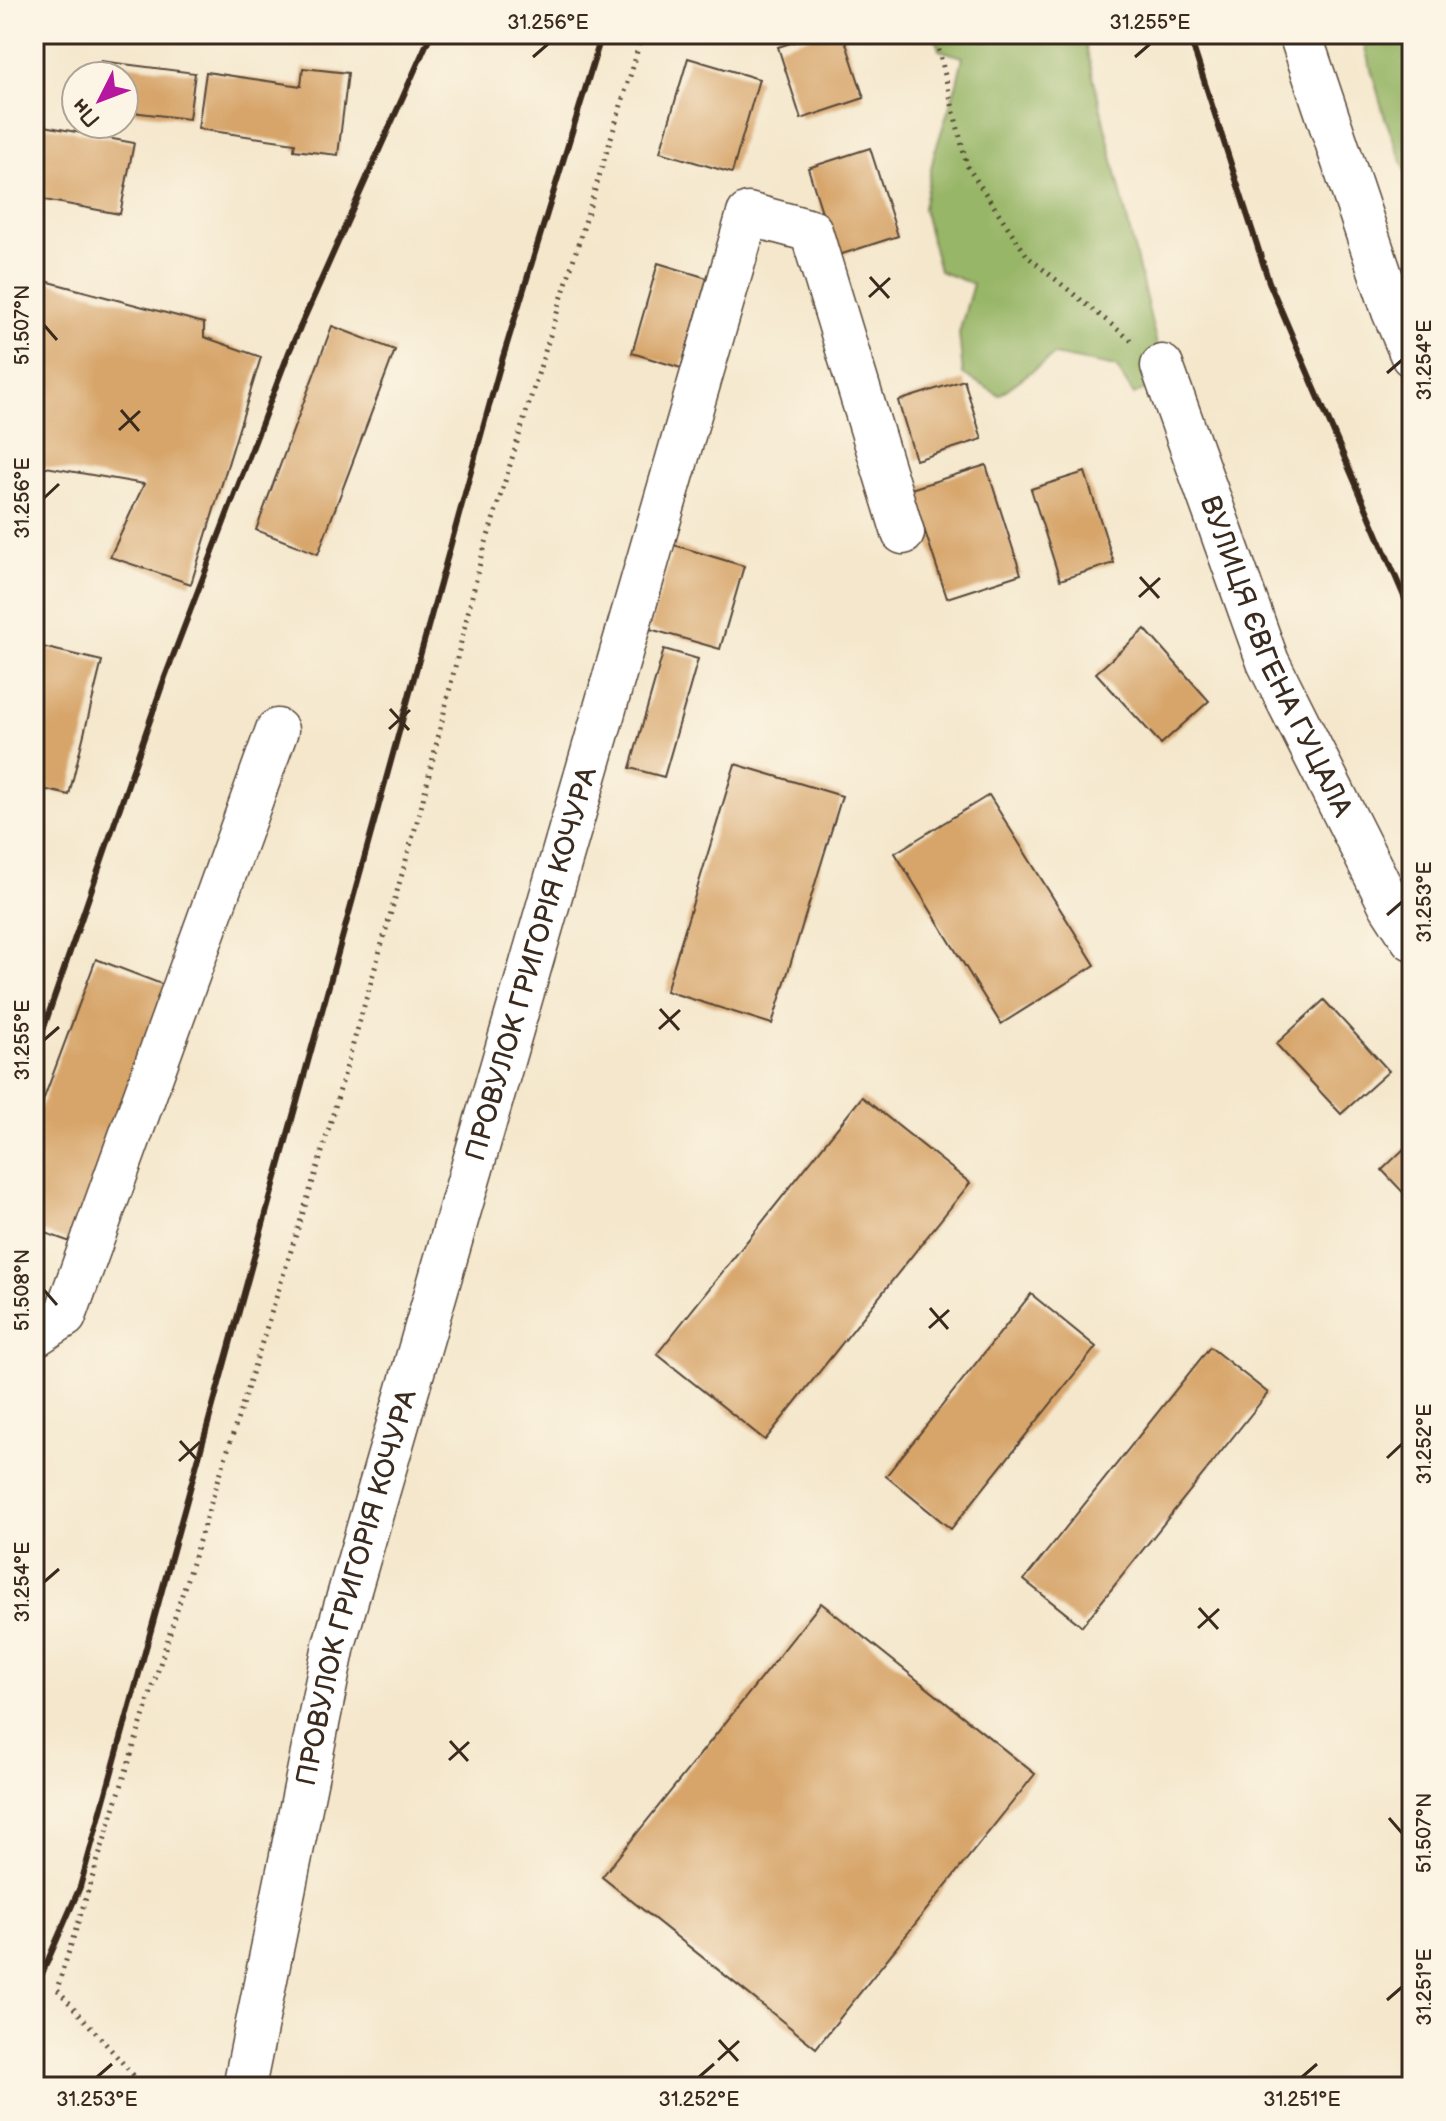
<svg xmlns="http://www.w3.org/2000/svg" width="1446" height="2121" font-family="'Balsamiq Sans',sans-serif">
  <rect width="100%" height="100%" fill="#fcf5e5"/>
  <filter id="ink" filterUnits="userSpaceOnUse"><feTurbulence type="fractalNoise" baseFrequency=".0125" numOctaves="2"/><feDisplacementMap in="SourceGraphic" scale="16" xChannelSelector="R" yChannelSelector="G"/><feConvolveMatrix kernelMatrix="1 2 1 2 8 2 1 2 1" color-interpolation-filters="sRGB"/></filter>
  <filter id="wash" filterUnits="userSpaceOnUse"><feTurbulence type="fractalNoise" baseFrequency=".006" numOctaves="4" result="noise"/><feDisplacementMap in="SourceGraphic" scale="32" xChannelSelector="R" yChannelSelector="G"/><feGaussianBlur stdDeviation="1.8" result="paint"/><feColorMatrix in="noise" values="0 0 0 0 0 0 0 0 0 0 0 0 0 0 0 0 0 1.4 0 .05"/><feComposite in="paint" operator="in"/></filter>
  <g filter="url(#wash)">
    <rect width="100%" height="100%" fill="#f4e7cc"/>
    <g fill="#98b668" stroke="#6a7043" stroke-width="2">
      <polygon points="935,34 1083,34 1162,366 1149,387 1134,395 1116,367 1054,355 999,395 963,374 959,333 973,284 939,271 923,208 934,155 957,83 963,57 939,50"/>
      <polygon points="1361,34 1412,34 1412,187 1385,118"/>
    </g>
    <g id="blocks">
      <g fill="#d7a56a">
        <polygon points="819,34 843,34 864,98 801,119 778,47"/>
        <polygon points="688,58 759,79 732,173 660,152"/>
        <polygon points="100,61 195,73 189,119 124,111 124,76 98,76"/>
        <polygon points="303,68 348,73 338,155 294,150 295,143 198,129 206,72 301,86"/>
        <polygon points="34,124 134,143 120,214 34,198"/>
        <polygon points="870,148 898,236 836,256 808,168"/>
        <polygon points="658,263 707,278 681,368 632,353"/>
        <polygon points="34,278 204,323 204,337 261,357 191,584 110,557 144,484 34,465"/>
        <polygon points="332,326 395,350 318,554 256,530"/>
        <polygon points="964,380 982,439 916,460 898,401"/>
        <polygon points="986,465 1021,574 947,598 911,489"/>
        <polygon points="1085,472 1114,563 1060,580 1031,489"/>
        <polygon points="674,545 744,566 720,649 650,629"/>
        <polygon points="1145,629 1209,701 1161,744 1096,673"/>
        <polygon points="34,645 102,661 69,795 34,787"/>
        <polygon points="664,649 698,659 664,777 630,768"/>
        <polygon points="735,764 842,796 772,1024 666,991"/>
        <polygon points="989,795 1095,965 1001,1024 895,853"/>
        <polygon points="96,959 172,988 76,1244 34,1229 34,1125"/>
        <polygon points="1324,1000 1389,1071 1341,1114 1276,1044"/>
        <polygon points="862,1097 970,1183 765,1440 657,1354"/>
        <polygon points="1412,1141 1412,1202 1382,1170"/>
        <polygon points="1031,1294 1096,1347 951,1529 886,1476"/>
        <polygon points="1210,1347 1268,1393 1082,1626 1024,1580"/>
        <polygon points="821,1603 1035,1774 816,2048 602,1877"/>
      </g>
    </g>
  </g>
  <g filter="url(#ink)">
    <use href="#blocks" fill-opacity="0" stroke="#574638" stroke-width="2"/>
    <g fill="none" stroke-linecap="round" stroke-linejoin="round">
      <g stroke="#574638" stroke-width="45">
        <g id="minor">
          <polyline points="1300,34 1393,311 1412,356"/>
          <path id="s1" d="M1162,366L1268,662L1390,905L1412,939"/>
          <polyline points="34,1336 65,1316 277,730"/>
          <path id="s2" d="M244,2087L334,1645L748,214L811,231L903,533"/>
        </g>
      </g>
      <g stroke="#574638" stroke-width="5" stroke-dasharray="2 6" stroke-linecap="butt">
        <polyline points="935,34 967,166 1028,257 1133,342"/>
        <polyline points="144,2087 57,1989 320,1159 421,808 481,559 635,60 641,34"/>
      </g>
      <use href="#minor" stroke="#fff" stroke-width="42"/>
      <g stroke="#3b2a1e" stroke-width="6">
        <polyline points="1189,34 1269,282 1412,615"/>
        <polyline points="34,1056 165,677 289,352 431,34"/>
        <polyline points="34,1992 80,1887 499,370 602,34"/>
      </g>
    </g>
  </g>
  <path fill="none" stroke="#3b2a1e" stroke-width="3" d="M533,57L548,44M1135,57L1150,44M870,277L889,298M869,297L890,278M44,325L57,340M1387,373L1402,360M121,410L139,431M119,430L140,411M44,498L59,484M1140,577L1159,598M1139,597L1160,578M390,709L409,730M389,729L410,710M1387,915L1402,902M660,1009L679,1030M659,1029L680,1010M44,1040L59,1027M44,1290L57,1305M930,1308L948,1329M929,1328L949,1310M180,1441L199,1462M1387,1458L1402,1444M179,1461L200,1442M44,1582L59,1569M1199,1608L1218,1629M1198,1628L1219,1609M450,1741L468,1761M449,1760L469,1742M1389,1818L1402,1833M1387,2000L1402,1987M719,2040L738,2061M718,2060L739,2041M97,2077L112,2064M699,2077L714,2064M1302,2077L1317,2064"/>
  <g text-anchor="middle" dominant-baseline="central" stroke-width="6" stroke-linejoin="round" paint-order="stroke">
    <g font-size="28" fill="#3b2a1e" stroke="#fcf5e5">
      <text stroke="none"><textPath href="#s1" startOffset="312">ВУЛИЦЯ ЄВГЕНА ГУЦАЛА</textPath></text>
      <text stroke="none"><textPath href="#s2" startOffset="1160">ПРОВУЛОК ГРИГОРІЯ КОЧУРА</textPath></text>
      <text stroke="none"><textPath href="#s2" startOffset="512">ПРОВУЛОК ГРИГОРІЯ КОЧУРА</textPath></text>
    </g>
  </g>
  <rect width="1446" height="2121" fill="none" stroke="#fcf5e5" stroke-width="88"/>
  <g transform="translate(100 100) rotate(228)"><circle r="38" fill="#fcf5e5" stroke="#afa495" stroke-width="2"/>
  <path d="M0-6L14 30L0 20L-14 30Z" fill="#b5179e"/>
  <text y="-12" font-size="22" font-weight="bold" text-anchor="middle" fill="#3b2a1e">Пн</text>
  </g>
  <rect x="44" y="44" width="1358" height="2033" fill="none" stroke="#3b2a1e" stroke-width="3"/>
  <g font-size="20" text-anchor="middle" fill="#3b2a1e">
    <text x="548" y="29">31.256°E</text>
    <text x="1150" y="29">31.255°E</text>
    <text transform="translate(22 325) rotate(-90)" y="7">51.507°N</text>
    <text transform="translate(1424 360) rotate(-90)" y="7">31.254°E</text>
    <text transform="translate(22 498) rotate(-90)" y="7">31.256°E</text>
    <text transform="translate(1424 902) rotate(-90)" y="7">31.253°E</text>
    <text transform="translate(22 1040) rotate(-90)" y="7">31.255°E</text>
    <text transform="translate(22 1290) rotate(-90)" y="7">51.508°N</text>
    <text transform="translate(1424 1444) rotate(-90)" y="7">31.252°E</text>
    <text transform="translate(22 1582) rotate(-90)" y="7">31.254°E</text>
    <text transform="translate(1424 1833) rotate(-90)" y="7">51.507°N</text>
    <text transform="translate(1424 1987) rotate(-90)" y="7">31.251°E</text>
    <text x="97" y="2106">31.253°E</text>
    <text x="699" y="2106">31.252°E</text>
    <text x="1302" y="2106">31.251°E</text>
  </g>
</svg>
